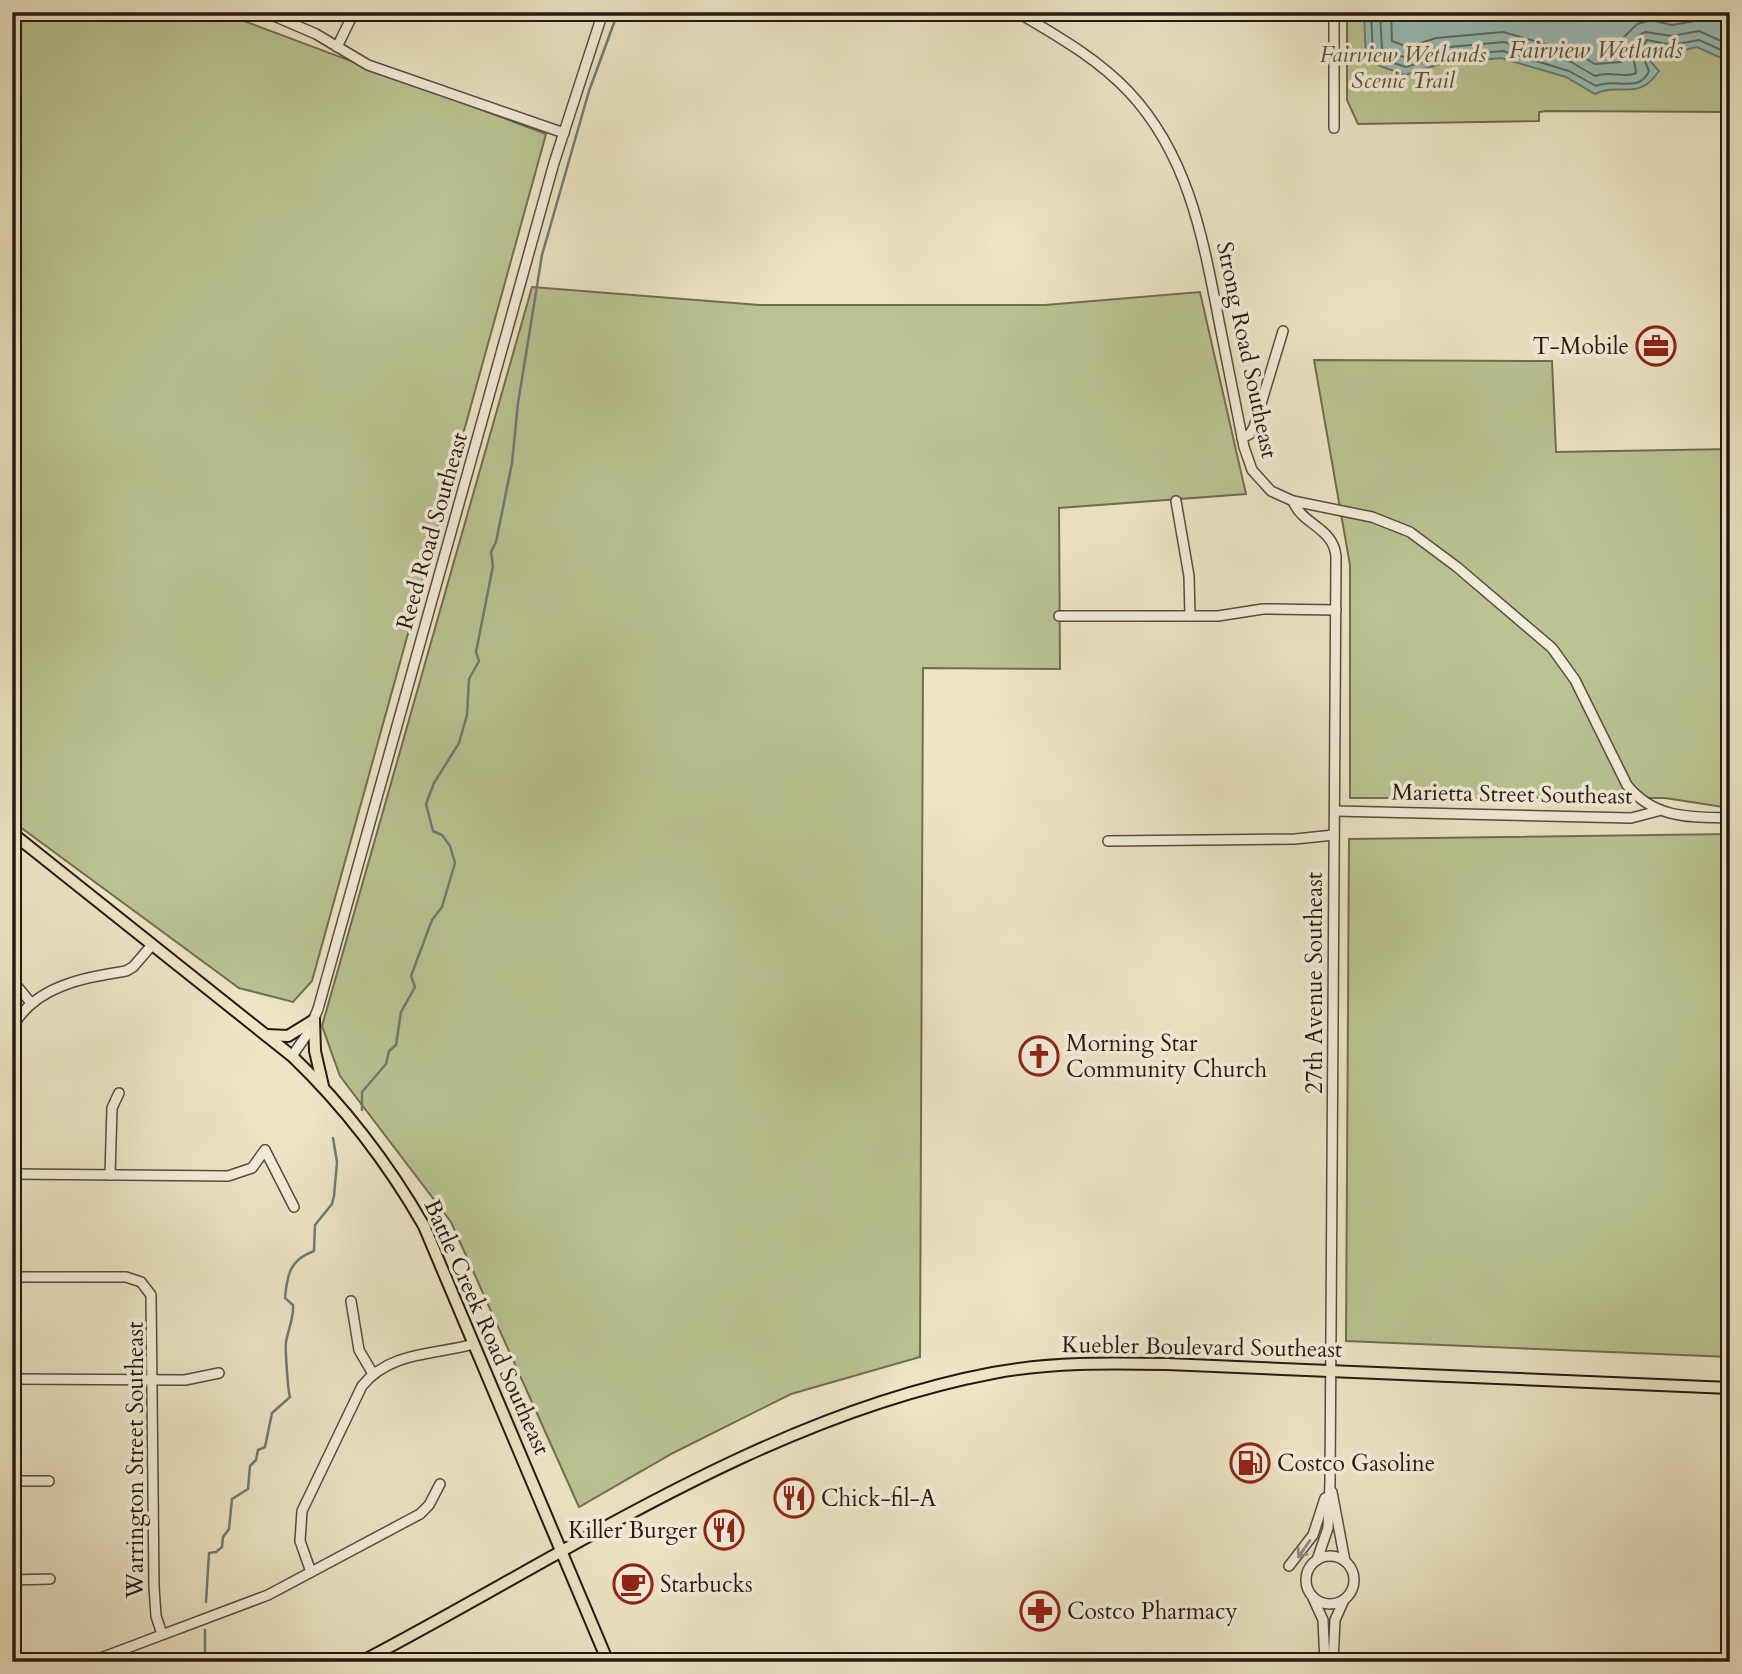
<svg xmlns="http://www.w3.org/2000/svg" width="1742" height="1674" font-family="Cardo,serif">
  <rect width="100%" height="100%" fill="#ede5c6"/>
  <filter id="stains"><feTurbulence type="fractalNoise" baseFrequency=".00286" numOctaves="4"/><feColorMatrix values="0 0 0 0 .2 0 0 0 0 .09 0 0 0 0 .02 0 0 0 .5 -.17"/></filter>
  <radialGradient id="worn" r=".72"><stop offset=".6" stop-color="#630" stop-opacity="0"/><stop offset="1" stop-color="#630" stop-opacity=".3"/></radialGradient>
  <g fill="#bac493" stroke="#706e52" stroke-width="2">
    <polygon points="12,12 220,12 546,134 312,981 293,1002 239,988 12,821"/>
    <polygon points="1347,12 1730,12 1730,112 1546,111 1539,112 1539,121 1358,124 1347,100"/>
    <polygon points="532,287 759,305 1045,305 1200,292 1246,494 1059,508 1060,669 923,668 920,1357 791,1394 673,1453 579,1507 451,1222 340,1076 322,1026"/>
    <polygon points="1314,360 1552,361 1556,452 1730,449 1730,808 1665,798 1350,798 1350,565"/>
    <polygon points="1730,834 1730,1357 1346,1341 1349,839"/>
  </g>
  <path fill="#99bfb8" stroke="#6b7c75" stroke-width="2" d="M1364,12H1720L1730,21V62L1697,47L1671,53L1648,47L1651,62L1659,71C1637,103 1621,81 1595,94L1566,77L1501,58L1440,64L1405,75L1366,61Z"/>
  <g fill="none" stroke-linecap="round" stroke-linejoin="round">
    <g stroke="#606c64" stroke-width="2">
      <path d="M1371,12L1373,56L1406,67L1439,57L1503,51L1569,71L1596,86C1615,77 1639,94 1649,71L1640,50L1647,40L1672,45L1699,40L1730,54"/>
      <path d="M1380,12L1382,50L1407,58L1438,48L1504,42L1571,62L1595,76C1610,70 1623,79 1636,73L1632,46L1636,37L1645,32L1672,36L1699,31L1730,45"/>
      <polyline points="1391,12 1392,41 1408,47 1436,38 1503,32 1574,52 1595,64 1621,62 1624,37 1637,24 1651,20 1672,25 1695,21 1697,12"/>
    </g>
    <g stroke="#6b7c75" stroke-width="2.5">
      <polyline points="362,1110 362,1092 386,1064 389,1051 396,1045 401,1012 415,987 411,976 432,920 442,907 455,863 450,846 442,835 433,831 426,804 434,783 459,743 467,715 469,679 479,661 476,652 493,566 491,552 496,542 512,463 518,403 542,255 589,91 618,12"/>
      <path d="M206,1602L209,1553L216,1552L222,1547L223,1537L229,1529L232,1499L248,1489L250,1466L256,1460L258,1450L265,1447L272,1413L290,1397C288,1392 285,1348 286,1342C288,1329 294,1319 293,1305L285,1298C287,1276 289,1260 314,1251L315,1225L332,1204L334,1196L337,1162L333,1138"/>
      <polyline points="205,1662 205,1630"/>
    </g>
    <g stroke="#584b3e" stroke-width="12">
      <g id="minor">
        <polyline points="265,12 316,34 368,65 564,133"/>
        <path d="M1017,12C1057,36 1097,58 1129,92C1189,156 1203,239 1219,321C1227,363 1236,405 1244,447L1252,470L1271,491L1293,501L1372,517L1410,532L1457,567L1552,648L1575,680L1627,785C1654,819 1690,817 1730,818"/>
        <polyline points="1334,12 1334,128"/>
        <polyline points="337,47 354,12"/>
        <polyline points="1242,438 1250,434 1254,427 1283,331"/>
        <polyline points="1176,501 1189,576 1190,616"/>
        <path d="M1293,501C1302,525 1333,527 1336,556L1330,1483L1328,1528L1317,1560"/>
        <polyline points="1059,616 1218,616 1263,609 1336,610"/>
        <polyline points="1335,811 1631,818 1658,811"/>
        <polyline points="1108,841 1295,839 1334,835"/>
        <polyline points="12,980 31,1003"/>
        <path d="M12,1028C34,986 83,978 126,971L133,967L152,945"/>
        <polyline points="292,1056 308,1033 318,1009 554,163 603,12"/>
        <polyline points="265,1150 294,1207"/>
        <polyline points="12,1174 228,1176 252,1168 265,1150"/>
        <polyline points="110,1175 112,1108 119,1093"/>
        <polyline points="12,1277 126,1277 141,1282 151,1295 154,1587 156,1616 162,1634"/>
        <polyline points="351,1301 359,1350 373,1374"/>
        <polyline points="12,1379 185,1380 219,1373"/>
        <polyline points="12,1481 49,1481"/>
        <polyline points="1332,1492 1345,1561"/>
        <circle cx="1330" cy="1580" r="24"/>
        <polyline points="1289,1566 1313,1535 1325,1498"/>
        <path d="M311,1572L300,1541L302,1511L362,1386C390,1351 435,1355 474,1344"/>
        <polyline points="12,1580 50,1579"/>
        <polyline points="1313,1598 1323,1620 1325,1662"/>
        <polyline points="90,1662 268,1595 420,1514 429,1505 440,1484"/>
        <polyline points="1333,1662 1335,1620 1344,1600"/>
      </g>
    </g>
    <g stroke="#271811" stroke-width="14">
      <g id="major">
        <path d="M12,833L292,1056C343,1105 389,1165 424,1226L608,1662"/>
        <polyline points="314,1020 315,1051 323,1086"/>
        <polyline points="266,1035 288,1036 314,1020"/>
        <path d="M361,1662C564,1556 765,1416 993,1373C1050,1362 1109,1363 1167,1364L1730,1388"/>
      </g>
    </g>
    <use href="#minor" stroke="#f3eeda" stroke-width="9"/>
    <use href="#major" stroke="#ede5c6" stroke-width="10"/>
  </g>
  <defs><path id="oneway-shaft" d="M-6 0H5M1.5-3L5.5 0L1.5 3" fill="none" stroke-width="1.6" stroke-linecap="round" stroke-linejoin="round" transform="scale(1.75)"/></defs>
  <use stroke="#978e80" href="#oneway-shaft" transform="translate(1304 1549) rotate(125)"/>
  <defs>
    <g id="office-ring" transform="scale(2.0125)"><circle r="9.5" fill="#f3eeda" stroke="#8f2418" stroke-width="1.5"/><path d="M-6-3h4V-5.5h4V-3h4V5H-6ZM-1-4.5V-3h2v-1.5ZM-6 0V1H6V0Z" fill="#8f2418"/></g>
    <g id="church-ring" transform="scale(2.0125)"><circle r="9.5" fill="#f3eeda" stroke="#8f2418" stroke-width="1.5"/><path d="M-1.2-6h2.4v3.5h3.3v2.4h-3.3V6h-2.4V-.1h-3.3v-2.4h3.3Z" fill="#8f2418"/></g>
    <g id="fuel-ring" transform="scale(2.0125)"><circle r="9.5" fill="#f3eeda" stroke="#8f2418" stroke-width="1.5"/><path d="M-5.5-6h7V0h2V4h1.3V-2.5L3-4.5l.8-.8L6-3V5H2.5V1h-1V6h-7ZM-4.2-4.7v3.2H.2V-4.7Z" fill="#8f2418"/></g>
    <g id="restaurant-ring" transform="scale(2.0125)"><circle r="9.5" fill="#f3eeda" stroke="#8f2418" stroke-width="1.5"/><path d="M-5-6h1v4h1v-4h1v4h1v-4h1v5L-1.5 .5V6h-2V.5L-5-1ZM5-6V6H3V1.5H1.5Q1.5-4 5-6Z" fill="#8f2418"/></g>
    <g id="cafe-ring" transform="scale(2.0125)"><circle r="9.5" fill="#f3eeda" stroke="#8f2418" stroke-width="1.5"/><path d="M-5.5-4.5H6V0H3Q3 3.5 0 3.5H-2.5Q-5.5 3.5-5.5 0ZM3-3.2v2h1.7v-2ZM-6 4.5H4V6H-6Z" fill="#8f2418"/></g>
    <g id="pharmacy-ring" transform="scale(2.0125)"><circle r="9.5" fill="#f3eeda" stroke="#8f2418" stroke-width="1.5"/><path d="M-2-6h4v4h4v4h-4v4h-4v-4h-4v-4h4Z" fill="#8f2418"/></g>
  </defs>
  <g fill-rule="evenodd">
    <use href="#office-ring" x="1656" y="346"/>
    <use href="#church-ring" x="1039" y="1056"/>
    <use href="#fuel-ring" x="1250" y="1463"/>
    <use href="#restaurant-ring" x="794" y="1498"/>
    <use href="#restaurant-ring" x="724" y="1530"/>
    <use href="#cafe-ring" x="633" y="1584"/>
    <use href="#pharmacy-ring" x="1040" y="1611"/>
  </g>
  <g text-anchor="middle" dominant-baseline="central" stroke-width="7" stroke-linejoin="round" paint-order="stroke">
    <g font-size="23" font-style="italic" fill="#5a543e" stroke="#f3eeda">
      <text x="1403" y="54">Fairview Wetlands<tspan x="1403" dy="26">Scenic Trail</tspan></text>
    </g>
    <g font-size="23" fill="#271811" stroke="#f3eeda" text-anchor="start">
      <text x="1629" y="346" text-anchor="end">T-Mobile</text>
      <text x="1066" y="1043">Morning Star<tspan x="1066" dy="26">Community Church</tspan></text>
      <text x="1277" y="1463">Costco Gasoline</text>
      <text x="821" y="1498">Chick-fil-A</text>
      <text x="697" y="1530" text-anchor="end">Killer Burger</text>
      <text x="660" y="1584">Starbucks</text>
      <text x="1067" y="1611">Costco Pharmacy</text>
    </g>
    <g font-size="23" fill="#271811" stroke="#f3eeda">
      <text transform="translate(1247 350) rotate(78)">Strong Road Southeast</text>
      <text transform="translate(432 531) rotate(-74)">Reed Road Southeast</text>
      <text transform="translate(1512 794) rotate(1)">Marietta Street Southeast</text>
      <text transform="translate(1314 983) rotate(-90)">27th Avenue Southeast</text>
      <text transform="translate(487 1327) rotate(66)">Battle Creek Road Southeast</text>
      <text transform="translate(1202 1347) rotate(1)">Kuebler Boulevard Southeast</text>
      <text transform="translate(135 1460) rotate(-90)">Warrington Street Southeast</text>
    </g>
    <g font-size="24" font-style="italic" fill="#4f524b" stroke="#f3eeda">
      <text x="1596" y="50">Fairview Wetlands</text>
    </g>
  </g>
  <rect width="1742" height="1674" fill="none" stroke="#ede5c6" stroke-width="42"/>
  <rect x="14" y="14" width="1714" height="1646" fill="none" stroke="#271811" stroke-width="3.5"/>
  <rect x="21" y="21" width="1700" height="1632" fill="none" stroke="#271811" stroke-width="2"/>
  <rect width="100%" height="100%" filter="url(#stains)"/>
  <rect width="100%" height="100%" fill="url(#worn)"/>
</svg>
